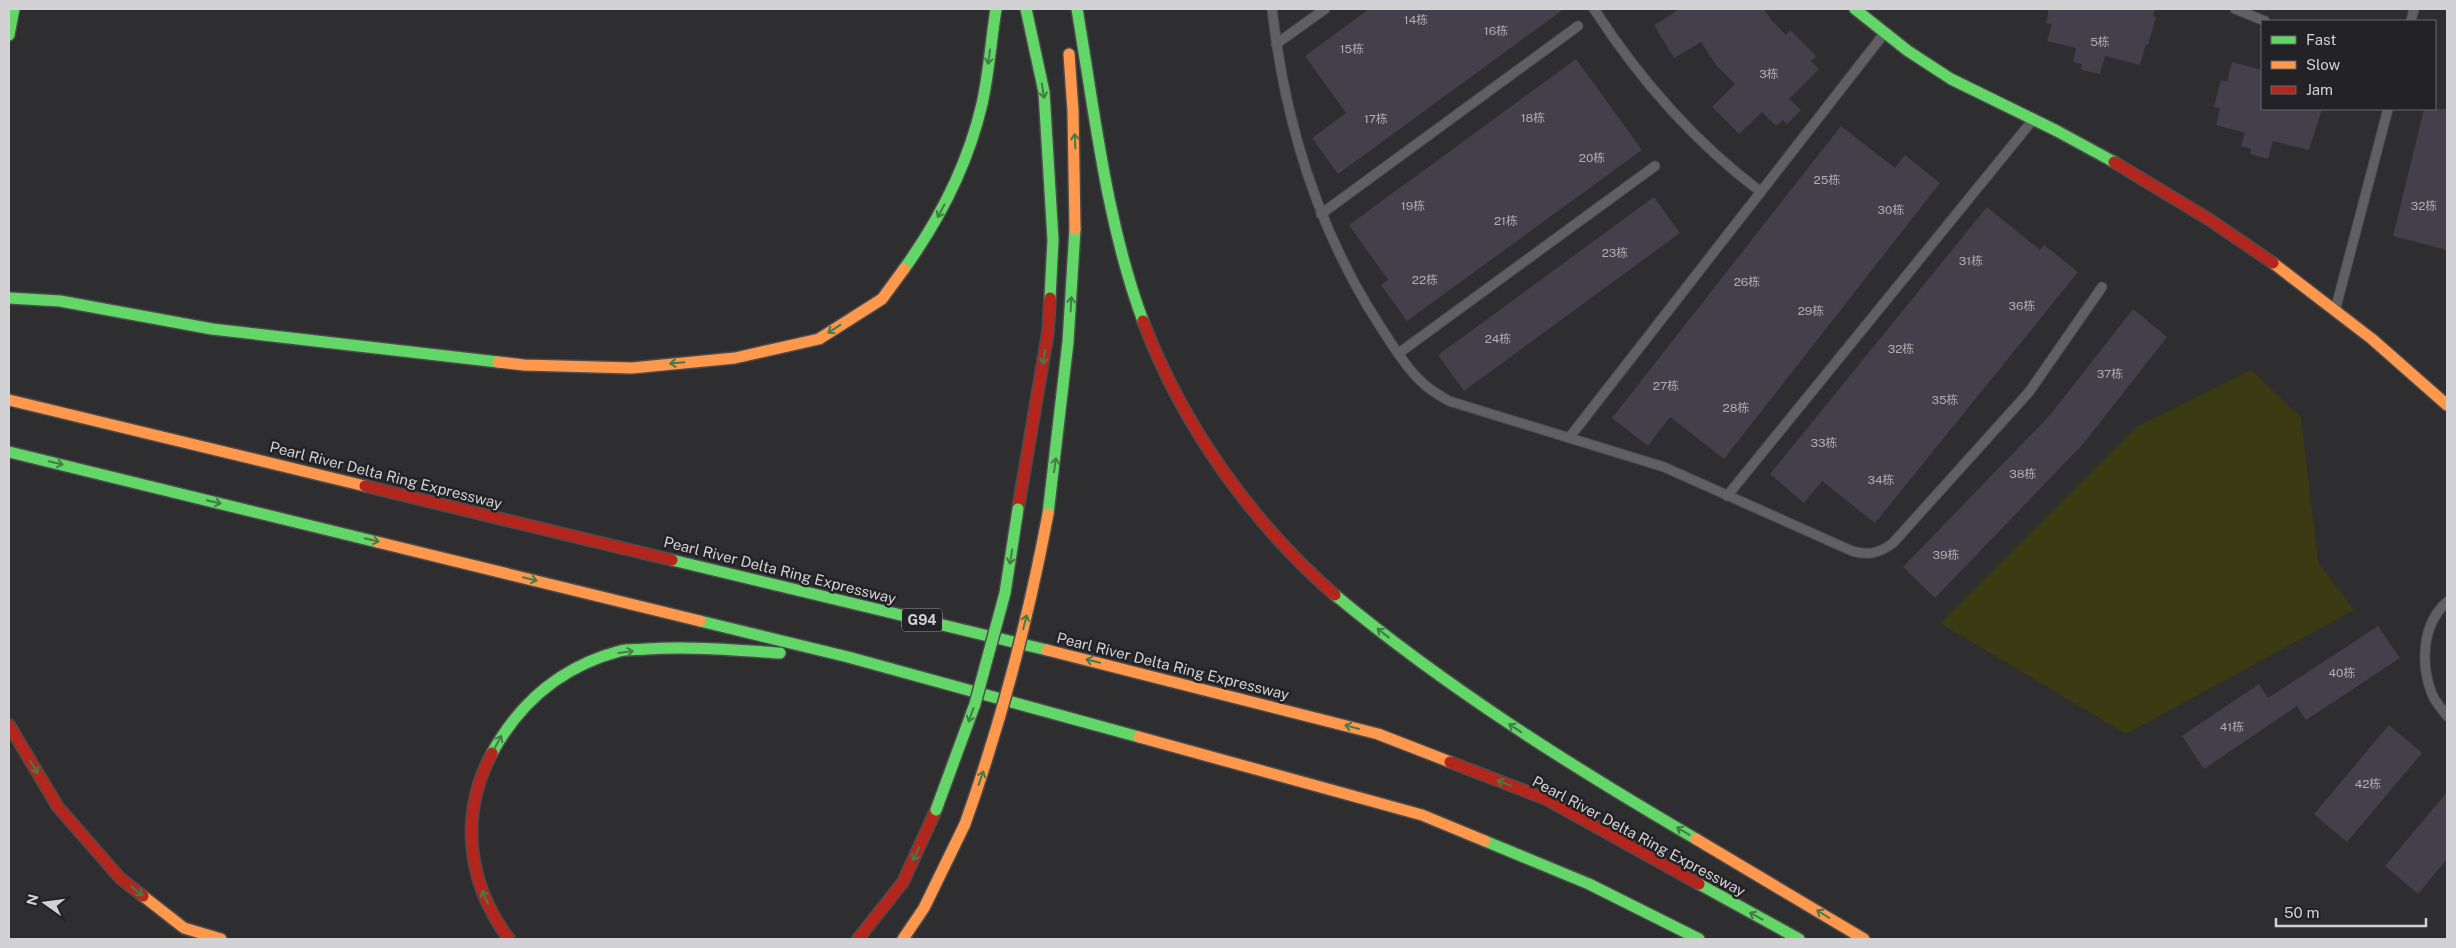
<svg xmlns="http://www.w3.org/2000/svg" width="2456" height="948" font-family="'Public Sans','Noto Sans SC',sans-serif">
  <rect width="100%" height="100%" fill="#2e2d2f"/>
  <polygon fill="#3b3a12" points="2251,370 2301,417 2318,562 2354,610 2126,734 1940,623 2136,427"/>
  <g fill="#43404c">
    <polygon points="1369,9 1564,9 1338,174 1312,138 1346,113 1305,56"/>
    <polygon points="1680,9 1764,9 1772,21 1786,35 1790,30 1816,56 1811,61 1819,69 1789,99 1801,110 1787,124 1783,120 1776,126 1762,112 1739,134 1712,107 1735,84 1716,65 1701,42 1674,58 1654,25"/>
    <polygon points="2049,9 2155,9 2153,16 2156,17 2148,45 2146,44 2140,65 2105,56 2100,74 2081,70 2082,64 2073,62 2076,48 2047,41 2052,24 2046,23"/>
    <polygon points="1576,59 1642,150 1407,321 1381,285 1388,280 1349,225"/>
    <polygon points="2232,62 2262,70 2262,109 2322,109 2309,150 2273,141 2268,159 2250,154 2251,149 2241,146 2245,133 2216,125 2220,108 2214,107 2221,80 2227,82"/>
    <polygon points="2424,109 2447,109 2447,250 2393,236"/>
    <polygon points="1841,126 1895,168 1905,155 1940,183 1724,459 1670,417 1648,446 1612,418"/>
    <polygon points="1654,197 1680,233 1464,391 1438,355"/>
    <polygon points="1987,207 2040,250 2044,245 2078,272 1875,523 1822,481 1804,503 1770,474"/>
    <polygon points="2133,309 2167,337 2084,443 1935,598 1903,567 2051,414"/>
    <polygon points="2378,626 2400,658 2306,720 2297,706 2204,769 2182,736 2259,684 2268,698"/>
    <polygon points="2389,725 2422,753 2347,842 2314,814"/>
    <polygon points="2447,792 2447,859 2418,894 2385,866"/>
  </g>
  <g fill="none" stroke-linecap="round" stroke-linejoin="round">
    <g stroke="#4b4b4d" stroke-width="11">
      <g id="lane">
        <path d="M1272,9C1284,115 1313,215 1368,307C1381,327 1406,370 1424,384C1431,391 1441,396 1449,401L1664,467L1852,551C1868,556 1880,553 1893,543L2029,392L2102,287"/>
        <path d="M1594,9C1640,80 1693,141 1761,192"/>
        <polyline points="2235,9 2265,21"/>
        <polyline points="2411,21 2414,9"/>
        <polyline points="1276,44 1325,9"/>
        <polyline points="1321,214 1578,26"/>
        <polyline points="2336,307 2388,109"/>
        <polyline points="1399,353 1655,166"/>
        <polyline points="1569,438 1883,35"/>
        <polyline points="1727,496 2032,121"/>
        <path d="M2447,602C2422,624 2420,664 2432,694C2435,702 2442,709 2447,716"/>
      </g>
    </g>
    <g stroke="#4b4b4d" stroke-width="14">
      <g id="fast">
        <polyline points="1026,9 1044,92 1053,240 1050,298"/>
        <path d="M1077,9C1095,114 1106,221 1143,321"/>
        <polyline points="1855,9 1908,51 1951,79 2057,131 2114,162"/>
        <polyline points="9,35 14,9"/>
        <path d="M904,269C940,219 968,164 982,104C989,73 991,40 996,9"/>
        <polyline points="9,298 60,301 212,329 498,362"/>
        <polyline points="9,452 377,542"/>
        <polyline points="1048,514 1068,342 1075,229"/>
        <polyline points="672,560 1047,650"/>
        <path d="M1335,595C1447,688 1571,766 1696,839"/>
        <polyline points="700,621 848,657 1139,737"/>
        <path d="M492,753C520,702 563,666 620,651C628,649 638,650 646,649C691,646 736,650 780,653"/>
        <polyline points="1485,841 1589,884 1699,939"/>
        <polyline points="1699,884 1799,939"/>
      </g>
    </g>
    <g stroke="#4b4b4d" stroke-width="14">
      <g id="slow">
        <polyline points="1069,54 1073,111 1075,229"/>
        <polyline points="2273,263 2372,339 2447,405"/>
        <polyline points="498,362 524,365 632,368 735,358 819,339 882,299 904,269"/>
        <polyline points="9,400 365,486"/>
        <polyline points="377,542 700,621"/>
        <polyline points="1047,650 1378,734 1450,762"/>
        <polyline points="1139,737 1422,815 1485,841"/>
        <polyline points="1696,839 1864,939"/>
        <polyline points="143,896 184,928 221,939"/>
        <polyline points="903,939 924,908 965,824"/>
      </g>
    </g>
    <g stroke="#4b4b4d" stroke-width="14">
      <g id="jam">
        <polyline points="2114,162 2210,220 2273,263"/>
        <path d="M1143,321C1182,425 1252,523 1335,595"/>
        <polyline points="365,486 672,560"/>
        <polyline points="1018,509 1048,332 1050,298"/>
        <polyline points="9,725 58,807 120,878 143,896"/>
        <path d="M492,753C459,815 467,883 509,939"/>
        <polyline points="1450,762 1546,799 1699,884"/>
        <polyline points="858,939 903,882 936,810"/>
      </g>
    </g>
    <use href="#lane" stroke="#605f61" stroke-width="9"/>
    <use href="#fast" stroke="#63d668" stroke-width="11"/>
    <use href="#slow" stroke="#ff974d" stroke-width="11"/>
    <use href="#jam" stroke="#b3261e" stroke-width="11"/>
    <g stroke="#4b4b4d" stroke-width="14" stroke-linecap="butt">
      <polyline id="fast-bridge" points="936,810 975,704 1005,593 1018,509"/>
    </g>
    <g stroke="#4b4b4d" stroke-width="14" stroke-linecap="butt">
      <path id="slow-bridge" d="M965,824C1001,723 1028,620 1048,514"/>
    </g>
    <use href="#fast-bridge" stroke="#63d668" stroke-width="11"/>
    <use href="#slow-bridge" stroke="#ff974d" stroke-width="11"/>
  </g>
  <defs><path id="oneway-shaft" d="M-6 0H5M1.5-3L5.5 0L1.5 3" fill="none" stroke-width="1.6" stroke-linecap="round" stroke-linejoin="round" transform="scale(1.25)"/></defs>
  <g stroke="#437c47">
    <use href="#oneway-shaft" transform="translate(989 57) rotate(98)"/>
    <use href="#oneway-shaft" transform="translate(1043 91) rotate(81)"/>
    <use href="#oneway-shaft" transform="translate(1075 141) rotate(-93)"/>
    <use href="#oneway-shaft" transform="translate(941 211) rotate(118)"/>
    <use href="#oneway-shaft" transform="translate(1071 304) rotate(-87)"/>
    <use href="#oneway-shaft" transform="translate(834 329) rotate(147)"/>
    <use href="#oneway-shaft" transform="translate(1044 357) rotate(100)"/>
    <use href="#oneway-shaft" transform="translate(677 363) rotate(175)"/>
    <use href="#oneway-shaft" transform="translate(56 463) rotate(14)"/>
    <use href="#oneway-shaft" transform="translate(1055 465) rotate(-82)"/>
    <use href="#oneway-shaft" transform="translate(214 502) rotate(14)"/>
    <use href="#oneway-shaft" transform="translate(372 540) rotate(14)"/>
    <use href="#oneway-shaft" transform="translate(1011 557) rotate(99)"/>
    <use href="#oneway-shaft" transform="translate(530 579) rotate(14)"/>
    <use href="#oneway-shaft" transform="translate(1025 622) rotate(-76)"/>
    <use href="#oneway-shaft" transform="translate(1383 633) rotate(-142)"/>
    <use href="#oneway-shaft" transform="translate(626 652) rotate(-8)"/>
    <use href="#oneway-shaft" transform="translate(1093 661) rotate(-166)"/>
    <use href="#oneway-shaft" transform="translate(971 715) rotate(110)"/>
    <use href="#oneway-shaft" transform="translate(1352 727) rotate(-165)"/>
    <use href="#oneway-shaft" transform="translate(1515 728) rotate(-147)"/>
    <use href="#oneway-shaft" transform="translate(498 742) rotate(-62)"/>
    <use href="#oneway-shaft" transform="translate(34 767) rotate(59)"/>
    <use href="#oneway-shaft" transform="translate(981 778) rotate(-71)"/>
    <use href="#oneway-shaft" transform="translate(1504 783) rotate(-159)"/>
    <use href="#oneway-shaft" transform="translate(1683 831) rotate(-149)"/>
    <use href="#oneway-shaft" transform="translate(916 854) rotate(115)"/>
    <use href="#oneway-shaft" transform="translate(137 891) rotate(38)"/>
    <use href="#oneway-shaft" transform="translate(485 897) rotate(-115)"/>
    <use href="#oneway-shaft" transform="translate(1823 914) rotate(-148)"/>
    <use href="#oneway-shaft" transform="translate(1756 916) rotate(-151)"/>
  </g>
  <g text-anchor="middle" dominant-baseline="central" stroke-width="5" stroke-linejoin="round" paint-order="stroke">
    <g font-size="12" fill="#aeaeb2">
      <text x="1416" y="20">14栋</text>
      <text x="1496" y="31">16栋</text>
      <text x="2100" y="42">5栋</text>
      <text x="1352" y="49">15栋</text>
      <text x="1769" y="74">3栋</text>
      <text x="1533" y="118">18栋</text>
      <text x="1376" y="119">17栋</text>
      <text x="1592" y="158">20栋</text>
      <text x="1827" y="180">25栋</text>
      <text x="1413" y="206">19栋</text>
      <text x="2424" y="206">32栋</text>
      <text x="1891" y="210">30栋</text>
      <text x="1506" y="221">21栋</text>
      <text x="1615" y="253">23栋</text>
      <text x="1971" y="261">31栋</text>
      <text x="1425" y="280">22栋</text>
      <text x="1747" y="282">26栋</text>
      <text x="2022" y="306">36栋</text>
      <text x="1811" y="311">29栋</text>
      <text x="1498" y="339">24栋</text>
      <text x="1901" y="349">32栋</text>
      <text x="2110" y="374">37栋</text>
      <text x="1666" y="386">27栋</text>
      <text x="1945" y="400">35栋</text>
      <text x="1736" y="408">28栋</text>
      <text x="1824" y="443">33栋</text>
      <text x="2023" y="474">38栋</text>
      <text x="1881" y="480">34栋</text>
      <text x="1946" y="555">39栋</text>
      <text x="2342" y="673">40栋</text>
      <text x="2232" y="727">41栋</text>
      <text x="2368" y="784">42栋</text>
    </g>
    <rect fill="#232226" stroke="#9e9da0" stroke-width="1" x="902" y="608.5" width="40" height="23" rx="4"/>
    <g font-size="14" font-weight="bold" fill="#d2d2d4">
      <text x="922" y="620">G94</text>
    </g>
    <g font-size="15" fill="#d2d2d4" stroke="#232226">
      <text transform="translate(386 475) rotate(14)">Pearl River Delta Ring Expressway</text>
      <text transform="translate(780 570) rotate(14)">Pearl River Delta Ring Expressway</text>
      <text transform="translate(1173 666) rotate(14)">Pearl River Delta Ring Expressway</text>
      <text transform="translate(1639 836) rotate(28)">Pearl River Delta Ring Expressway</text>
    </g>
  </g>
  <rect width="2456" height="948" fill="none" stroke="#d2d2d4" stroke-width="20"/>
  <rect x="2261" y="20" width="175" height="90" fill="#232226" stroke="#69686c"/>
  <rect x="2271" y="36" width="25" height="8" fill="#63d668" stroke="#69686c"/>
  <text x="2306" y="45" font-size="15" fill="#d2d2d4">Fast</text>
  <rect x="2271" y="61" width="25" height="8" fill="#ff974d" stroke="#69686c"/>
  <text x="2306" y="70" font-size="15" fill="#d2d2d4">Slow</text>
  <rect x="2271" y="86" width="25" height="8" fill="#b3261e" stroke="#69686c"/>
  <text x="2306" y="95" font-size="15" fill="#d2d2d4">Jam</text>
  <g transform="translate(45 903) rotate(284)" stroke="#232226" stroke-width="4" paint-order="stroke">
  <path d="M0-4L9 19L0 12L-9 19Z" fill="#d2d2d4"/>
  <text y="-8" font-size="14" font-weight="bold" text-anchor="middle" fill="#d2d2d4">N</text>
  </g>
  <path d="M2276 918v8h150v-8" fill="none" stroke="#d2d2d4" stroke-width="2.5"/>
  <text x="2284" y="918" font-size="15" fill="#d2d2d4" stroke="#232226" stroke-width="4" paint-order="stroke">50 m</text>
</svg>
